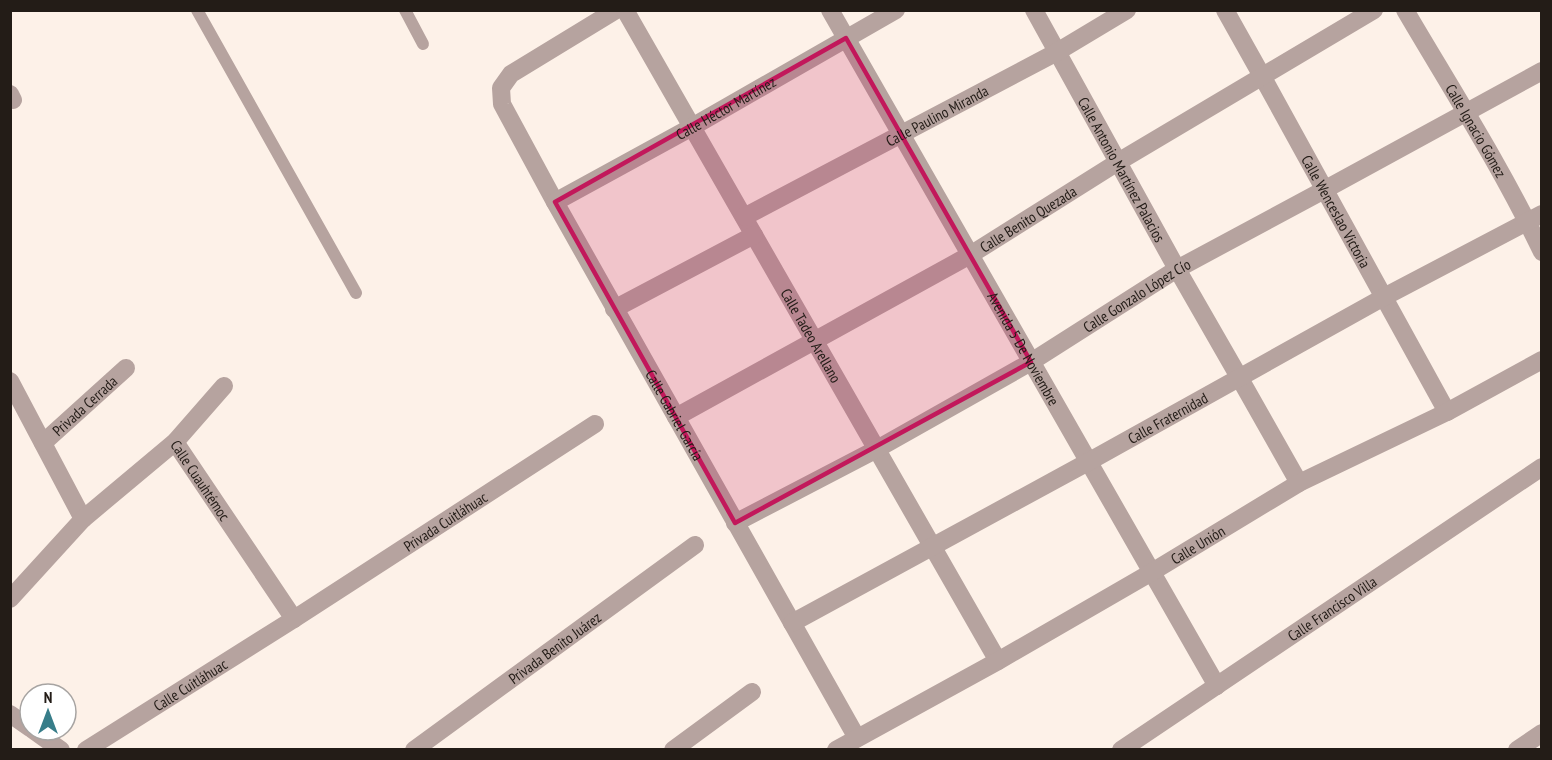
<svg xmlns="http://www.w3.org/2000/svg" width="1552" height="760" font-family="'PT Sans Narrow',sans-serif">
  <rect width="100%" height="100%" fill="#fdf1e8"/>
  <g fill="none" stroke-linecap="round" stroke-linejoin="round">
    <g stroke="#b6a39f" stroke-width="12">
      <polyline points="197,10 356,293"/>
      <polyline points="405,10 423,44"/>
    </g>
    <g stroke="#b6a39f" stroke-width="18">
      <path id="s1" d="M616,10L511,74L501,88L502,104L555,202L857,738"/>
      <path id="s2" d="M625,10L998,661"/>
      <path id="s3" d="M830,10L1217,686"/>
      <path id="s4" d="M1034,10L1177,269L1239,377L1299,483"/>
      <path id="s5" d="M1225,10L1262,76L1447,412"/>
      <path id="s6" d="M1405,10C1452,90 1502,168 1542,252"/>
      <polyline points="10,94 13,100"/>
      <path id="s7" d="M555,202L692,127L896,10"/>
      <path id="s8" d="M744,217L1057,52L1127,10"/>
      <polyline points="614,309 754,235"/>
      <polyline points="10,381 83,519"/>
      <path id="s9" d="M676,417L970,255L1118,162L1374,10"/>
      <path id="s10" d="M175,442L294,619"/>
      <path id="s11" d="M43,443L126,368"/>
      <path id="s12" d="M735,523L877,449L1031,362L1177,269L1324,190L1542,71"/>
      <polyline points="10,599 83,519 175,442 224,386"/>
      <path id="s13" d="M792,623L1088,462L1384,297L1542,214"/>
      <polyline points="10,714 30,728"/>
      <polyline points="33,730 61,750"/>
      <path id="s14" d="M86,750L294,619L595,424"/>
      <path id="s15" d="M414,750L695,545"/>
      <polyline points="673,750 752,692"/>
      <path id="s16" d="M836,750L998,661L1152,572L1299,483L1447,412L1542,360"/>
      <path id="s17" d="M1121,750L1542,467"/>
      <polyline points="1517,750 1542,733"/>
    </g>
  </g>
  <path fill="#c2185b" fill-opacity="0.2" stroke="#c2185b" stroke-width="4.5" stroke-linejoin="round" d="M846,38L1031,362L735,523L555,202Z"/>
  <g text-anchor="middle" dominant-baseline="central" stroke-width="4.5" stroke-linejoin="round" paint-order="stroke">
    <g font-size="15" fill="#231c17" stroke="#fff">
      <text stroke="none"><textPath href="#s7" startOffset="195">Calle Héctor Martínez</textPath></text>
      <text stroke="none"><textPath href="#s8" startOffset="218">Calle Paulino Miranda</textPath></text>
      <text stroke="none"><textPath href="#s6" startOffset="140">Calle Ignacio Gómez</textPath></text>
      <text stroke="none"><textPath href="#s4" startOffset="182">Calle Antonio Martínez Palacios</textPath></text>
      <text stroke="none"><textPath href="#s5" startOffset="230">Calle Wenceslao Victoria</textPath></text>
      <text stroke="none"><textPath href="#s9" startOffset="404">Calle Benito Quezada</textPath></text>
      <text stroke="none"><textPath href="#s12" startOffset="462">Calle Gonzalo López Cío</textPath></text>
      <text stroke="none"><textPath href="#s2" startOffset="375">Calle Tadeo Arellano</textPath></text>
      <text stroke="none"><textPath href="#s3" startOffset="390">Avenida 5 De Noviembre</textPath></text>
      <text stroke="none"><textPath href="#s11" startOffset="56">Privada Cerrada</textPath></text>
      <text stroke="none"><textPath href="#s1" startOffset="512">Calle Gabriel García</textPath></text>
      <text stroke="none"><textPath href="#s13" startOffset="428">Calle Fraternidad</textPath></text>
      <text stroke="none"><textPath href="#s10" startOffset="46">Calle Cuauhtémoc</textPath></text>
      <text stroke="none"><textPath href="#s14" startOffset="426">Privada Cuitláhuac</textPath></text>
      <text stroke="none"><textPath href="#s16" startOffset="416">Calle Unión</textPath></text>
      <text stroke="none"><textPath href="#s17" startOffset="254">Calle Francisco Villa</textPath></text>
      <text stroke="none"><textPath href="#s15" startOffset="174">Privada Benito Juárez</textPath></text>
      <text stroke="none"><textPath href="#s14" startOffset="123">Calle Cuitláhuac</textPath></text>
    </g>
  </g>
  <rect width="1552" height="760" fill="none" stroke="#231c17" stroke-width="24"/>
  <g transform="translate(48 712)"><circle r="28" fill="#ffffff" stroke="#a7a4a2" stroke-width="1.5"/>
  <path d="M0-4.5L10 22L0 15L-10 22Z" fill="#377d89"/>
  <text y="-9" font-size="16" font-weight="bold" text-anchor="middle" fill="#231c17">N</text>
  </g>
</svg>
